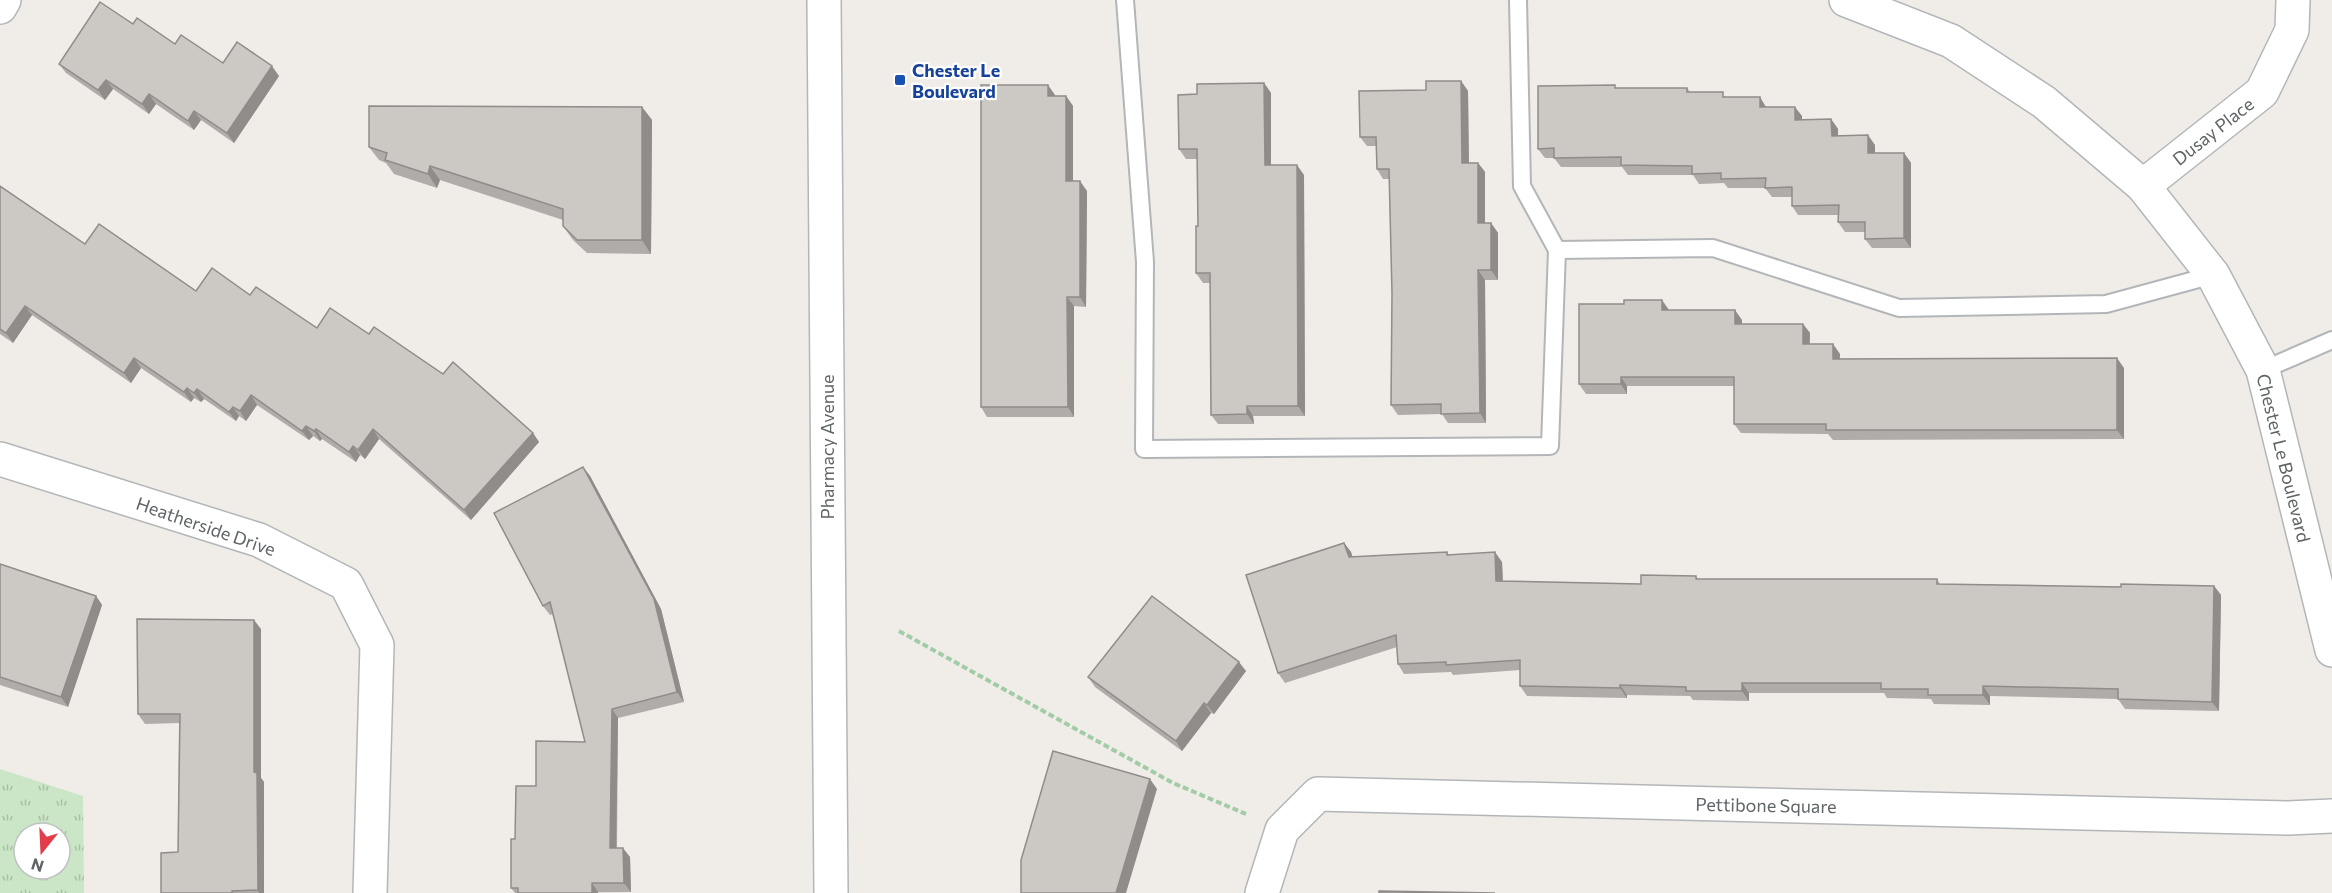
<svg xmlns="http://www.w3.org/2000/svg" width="2332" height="893" font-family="Commissioner,sans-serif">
  <defs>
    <pattern id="park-tufts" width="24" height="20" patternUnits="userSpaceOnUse" patternTransform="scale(1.5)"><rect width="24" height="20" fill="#cbe6c6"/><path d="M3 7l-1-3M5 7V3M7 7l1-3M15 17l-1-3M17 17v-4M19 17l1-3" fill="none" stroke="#a8bea5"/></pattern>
  </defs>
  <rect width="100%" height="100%" fill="#f0ede8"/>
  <path fill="url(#park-tufts)" fill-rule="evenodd" d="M0,769L83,796L84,893H0ZM24,833H60V869H24Z"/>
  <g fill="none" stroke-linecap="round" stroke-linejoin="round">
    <g stroke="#b3b6b9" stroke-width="20">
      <g id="service">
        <polyline points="1125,0 1145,262 1144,449 1550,446 1557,250 1713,248 1899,308 2106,304 2213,275"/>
        <polyline points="1518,0 1522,186 1557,250"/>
        <polyline points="2263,370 2332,340"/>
      </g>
    </g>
    <g stroke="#b3b6b9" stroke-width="36">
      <g id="minor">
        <polyline points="0,7 4,0"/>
        <polyline points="2143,186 2262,92 2292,30 2293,0"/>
        <polyline points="0,459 259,540 346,584 377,645 370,893"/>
        <polyline points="1262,893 1282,830 1318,794 2288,818 2332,816"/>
      </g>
    </g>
    <g stroke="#b3b6b9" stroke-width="36">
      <g id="tertiary">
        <polyline points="824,0 831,893"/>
        <polyline points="1846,0 1951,41 2044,102 2143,186 2213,275 2263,370 2332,650"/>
      </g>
    </g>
    <polyline stroke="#a2cca7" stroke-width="4" stroke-dasharray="6 3" stroke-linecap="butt" points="899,631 1173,783 1246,814"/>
    <use href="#service" stroke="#fff" stroke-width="16"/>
    <use href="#minor" stroke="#fff" stroke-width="33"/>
    <use href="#tertiary" stroke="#fff" stroke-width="33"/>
  </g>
  <g fill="#afaca9">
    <polygon points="175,44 223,63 279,76 234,143 201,120 194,130 156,104 149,114 113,89 105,100 66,73 59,64"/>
    <polygon points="1461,81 1468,91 1469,163 1478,163 1485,172 1485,223 1491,223 1498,233 1498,280 1485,280 1486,423 1448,423 1442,414 1398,415 1391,405 1392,293 1389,179 1383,179 1377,169 1376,146 1367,146 1360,137"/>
    <polygon points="1264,83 1271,93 1271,165 1304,175 1305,416 1253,416 1254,424 1218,424 1211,415 1210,283 1203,283 1196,273 1198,226 1197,159 1186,159 1179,149 1197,94"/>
    <polygon points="1617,88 1687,88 1690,92 1727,97 1766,107 1802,116 1802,120 1831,119 1838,129 1838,135 1875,145 1875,153 1904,153 1911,163 1911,248 1872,248 1865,239 1865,232 1845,232 1838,222 1839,215 1798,215 1792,206 1792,197 1772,197 1765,188 1728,188 1724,183 1699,184 1693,175 1628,175 1622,167 1561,167 1554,158 1545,158 1538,149"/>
    <polygon points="1055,95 1055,96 1066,96 1073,106 1073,181 1087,191 1086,307 1074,306 1074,417 987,417 981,407"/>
    <polygon points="642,107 652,120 651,254 587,253 573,240 563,226 563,220 440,180 437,188 394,174 386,163 379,160 369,147"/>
    <polygon points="0,186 85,244 196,291 250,295 317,328 369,334 443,374 533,433 539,442 471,520 379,439 365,459 360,455 356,462 322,439 320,441 313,436 309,440 257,405 246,421 239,416 236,421 204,399 201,402 194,398 191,402 141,368 131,383 32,315 13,343 0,334"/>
    <polygon points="1669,310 1742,320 1742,324 1803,324 1810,333 1810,344 1840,354 1840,359 2124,368 2124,439 1833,440 1828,434 1741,433 1734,424 1734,386 1627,386 1627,394 1586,394 1579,384"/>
    <polygon points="583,467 590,476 661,609 684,702 618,718 617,848 630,857 631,892 515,893 511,888 515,839 536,786 585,742 553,614 550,615 543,606"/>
    <polygon points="1344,543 1351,552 1352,557 1447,552 1449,555 1502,562 1503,581 1641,584 1696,576 1698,579 1937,579 1940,584 2121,587 2214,586 2221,595 2219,711 2125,709 2118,699 1990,696 1990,705 1934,704 1931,699 1887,698 1884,693 1749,693 1749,701 1693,700 1690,696 1627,695 1627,698 1527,696 1520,686 1520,670 1453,675 1451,672 1404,674 1398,664 1397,647 1285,683 1278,673"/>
    <polygon points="0,564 96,596 102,605 68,707 0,685"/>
    <polygon points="261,629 261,778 264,782 264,893 161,893 178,852 179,723 145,724 138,714"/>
    <polygon points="1246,671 1214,714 1211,713 1182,751 1095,687 1088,677"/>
  </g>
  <g fill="#8f8c89">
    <polygon points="272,66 279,76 234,143 227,133"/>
    <polygon points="106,80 113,89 105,100 98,90"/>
    <polygon points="1461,81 1468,91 1469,173 1462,163"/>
    <polygon points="1264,83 1271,93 1271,175 1265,165"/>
    <polygon points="1048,85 1055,95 1055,106 1048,96"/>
    <polygon points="149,94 156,104 149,114 142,104"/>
    <polygon points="1066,96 1073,106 1073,191 1066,181"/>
    <polygon points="1760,97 1766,107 1760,107"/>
    <polygon points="642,107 652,120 651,254 642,240"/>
    <polygon points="1795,107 1802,116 1802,130 1795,120"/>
    <polygon points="194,111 201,120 194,130 188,121"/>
    <polygon points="1831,119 1838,129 1838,145 1832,136"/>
    <polygon points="1868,135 1875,145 1875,163 1868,153"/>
    <polygon points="1904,153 1911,163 1911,248 1904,238"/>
    <polygon points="1478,163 1485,172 1485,233 1478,223"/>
    <polygon points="1297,165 1304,175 1305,416 1298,406"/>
    <polygon points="430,166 440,180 437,188 428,174"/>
    <polygon points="1080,181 1087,191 1086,307 1080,297"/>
    <polygon points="1491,223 1498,233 1498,280 1491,270"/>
    <polygon points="1478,270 1485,280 1486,423 1480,413"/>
    <polygon points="1067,297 1074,306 1074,417 1068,407"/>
    <polygon points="1662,300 1669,310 1662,310"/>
    <polygon points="25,306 32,315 13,343 6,333"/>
    <polygon points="1735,310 1742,320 1742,334 1735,324"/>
    <polygon points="1803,324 1810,333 1809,354 1803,344"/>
    <polygon points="1833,344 1840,354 1839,368 1833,359"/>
    <polygon points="134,358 141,368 131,383 124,373"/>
    <polygon points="2117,358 2124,368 2124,439 2117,430"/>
    <polygon points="1621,377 1627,386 1627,394 1621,384"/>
    <polygon points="187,388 194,398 191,402 184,392"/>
    <polygon points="197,389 204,399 201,402 194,393"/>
    <polygon points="251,395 257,405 246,421 240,411"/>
    <polygon points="1247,406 1253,416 1254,424 1247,414"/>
    <polygon points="233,407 239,416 236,421 229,412"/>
    <polygon points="306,426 313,436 309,440 302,431"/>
    <polygon points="316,429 322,439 320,441 314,431"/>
    <polygon points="373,429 379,439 365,459 358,450"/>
    <polygon points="533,433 539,442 471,520 464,510"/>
    <polygon points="353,446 360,455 356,462 349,452"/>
    <polygon points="583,467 590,476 661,609 684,702 677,692"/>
    <polygon points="1344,543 1351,552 1356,567 1349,557"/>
    <polygon points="1495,552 1502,562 1503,590 1496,581"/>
    <polygon points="2214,586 2221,595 2219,711 2212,702"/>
    <polygon points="96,596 102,605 68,707 61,697"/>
    <polygon points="254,620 261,629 261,778 264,782 264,893 259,893 258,890 254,772"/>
    <polygon points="1239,662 1246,671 1214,714 1207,705"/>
    <polygon points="1742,683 1749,693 1749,701 1742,691"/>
    <polygon points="1620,685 1627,695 1627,698 1620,688"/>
    <polygon points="1983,686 1990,696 1990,705 1983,695"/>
    <polygon points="1204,703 1211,713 1182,751 1176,741"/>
    <polygon points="612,709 618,718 616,858 610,848"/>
    <polygon points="1150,779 1157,789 1126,893 1116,893"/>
    <polygon points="623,848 630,857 631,892 624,883"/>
    <polygon points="592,883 598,892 598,893 592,893"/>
  </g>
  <g fill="#ccc8c4" stroke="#8f8c89" stroke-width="1.5">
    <polygon points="100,2 133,24 137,18 175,44 181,35 223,63 237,42 272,66 227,133 194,111 188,121 149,94 142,104 106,80 98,90 59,64"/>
    <polygon points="1426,81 1461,81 1462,163 1478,163 1478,223 1491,223 1491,270 1478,270 1480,413 1441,414 1441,404 1391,405 1392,293 1389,169 1377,169 1376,137 1360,137 1359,91 1426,90"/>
    <polygon points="1264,83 1265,165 1297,165 1298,406 1247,406 1247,414 1211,415 1210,273 1196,273 1196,226 1198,226 1197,149 1179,149 1178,95 1197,94 1197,84"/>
    <polygon points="981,85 1048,85 1048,96 1066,96 1066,181 1080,181 1080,297 1067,297 1068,407 981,407"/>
    <polygon points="1615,85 1615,88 1687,88 1687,92 1723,92 1723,97 1760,97 1760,107 1795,107 1795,120 1831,119 1832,136 1868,135 1868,153 1904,153 1904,238 1865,239 1865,222 1838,222 1839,205 1792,206 1792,187 1765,188 1766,178 1721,179 1721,173 1692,174 1692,166 1621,165 1621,157 1554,158 1554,148 1538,149 1538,86"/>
    <polygon points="369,106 642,107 642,240 577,240 563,226 563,209 430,166 428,174 385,160 387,153 369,147"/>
    <polygon points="0,186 85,244 99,224 196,291 212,268 250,295 256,287 317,328 330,308 369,334 374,327 443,374 453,362 533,433 464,510 373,429 358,450 353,446 349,452 316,429 314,431 306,426 302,431 251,395 240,411 233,407 229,412 197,389 194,393 187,388 184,392 134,358 124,373 25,306 6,333 0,329"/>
    <polygon points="1624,300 1662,300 1662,310 1735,310 1735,324 1803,324 1803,344 1833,344 1833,359 2117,358 2117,430 1826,430 1826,424 1734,424 1734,377 1621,377 1621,384 1579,384 1579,304 1624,304"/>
    <polygon points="583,467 654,599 677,692 612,709 610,848 623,848 624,883 592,883 592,893 518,893 518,888 511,888 511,839 515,839 516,786 536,786 536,741 585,742 550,602 543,606 494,513"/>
    <polygon points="1344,543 1349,557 1447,552 1447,555 1495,552 1496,581 1641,584 1641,575 1696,576 1696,579 1937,579 1937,584 2121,587 2121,584 2214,586 2212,702 2118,699 2118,689 1983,686 1983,695 1928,695 1928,689 1881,689 1881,683 1742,683 1742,691 1686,691 1686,687 1620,685 1620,688 1520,686 1520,660 1446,665 1446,662 1398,664 1396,635 1278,673 1246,575"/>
    <polygon points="0,564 96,596 61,697 0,677"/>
    <polygon points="1152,596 1239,662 1207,705 1204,703 1176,741 1088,677"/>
    <polygon points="137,619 254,620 254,772 257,773 258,890 232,891 232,893 161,893 161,853 178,852 180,714 138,714"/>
    <polygon points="1053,751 1150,779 1116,893 1021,893 1021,860"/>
    <polygon points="1379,891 1495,893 1379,893"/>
  </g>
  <rect fill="#1a4fb4" stroke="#fff" stroke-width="2" x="894" y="74" width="12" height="12" rx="3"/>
  <g text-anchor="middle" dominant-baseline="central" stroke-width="4.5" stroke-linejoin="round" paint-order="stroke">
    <g font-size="18" font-weight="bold" fill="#164399" stroke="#fff" text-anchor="start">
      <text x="912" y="70">Chester Le<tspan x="912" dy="21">Boulevard</tspan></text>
    </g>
    <g font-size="18" fill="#5f6467" stroke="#fff">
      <text transform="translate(2213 131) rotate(-38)">Dusay Place</text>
      <text transform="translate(827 447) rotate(-90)">Pharmacy Avenue</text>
      <text transform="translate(2284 458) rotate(76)">Chester Le Boulevard</text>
      <text transform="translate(206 526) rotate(19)">Heatherside Drive</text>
      <text transform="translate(1766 805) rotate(1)">Pettibone Square</text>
    </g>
  </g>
  <g transform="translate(42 851) rotate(198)"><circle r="28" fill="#ffffff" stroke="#bfc1c2" stroke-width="1.5"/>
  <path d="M0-4.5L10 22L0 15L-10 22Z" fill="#e33c4a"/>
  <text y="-9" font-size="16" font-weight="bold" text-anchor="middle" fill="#5f6467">N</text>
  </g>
</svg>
